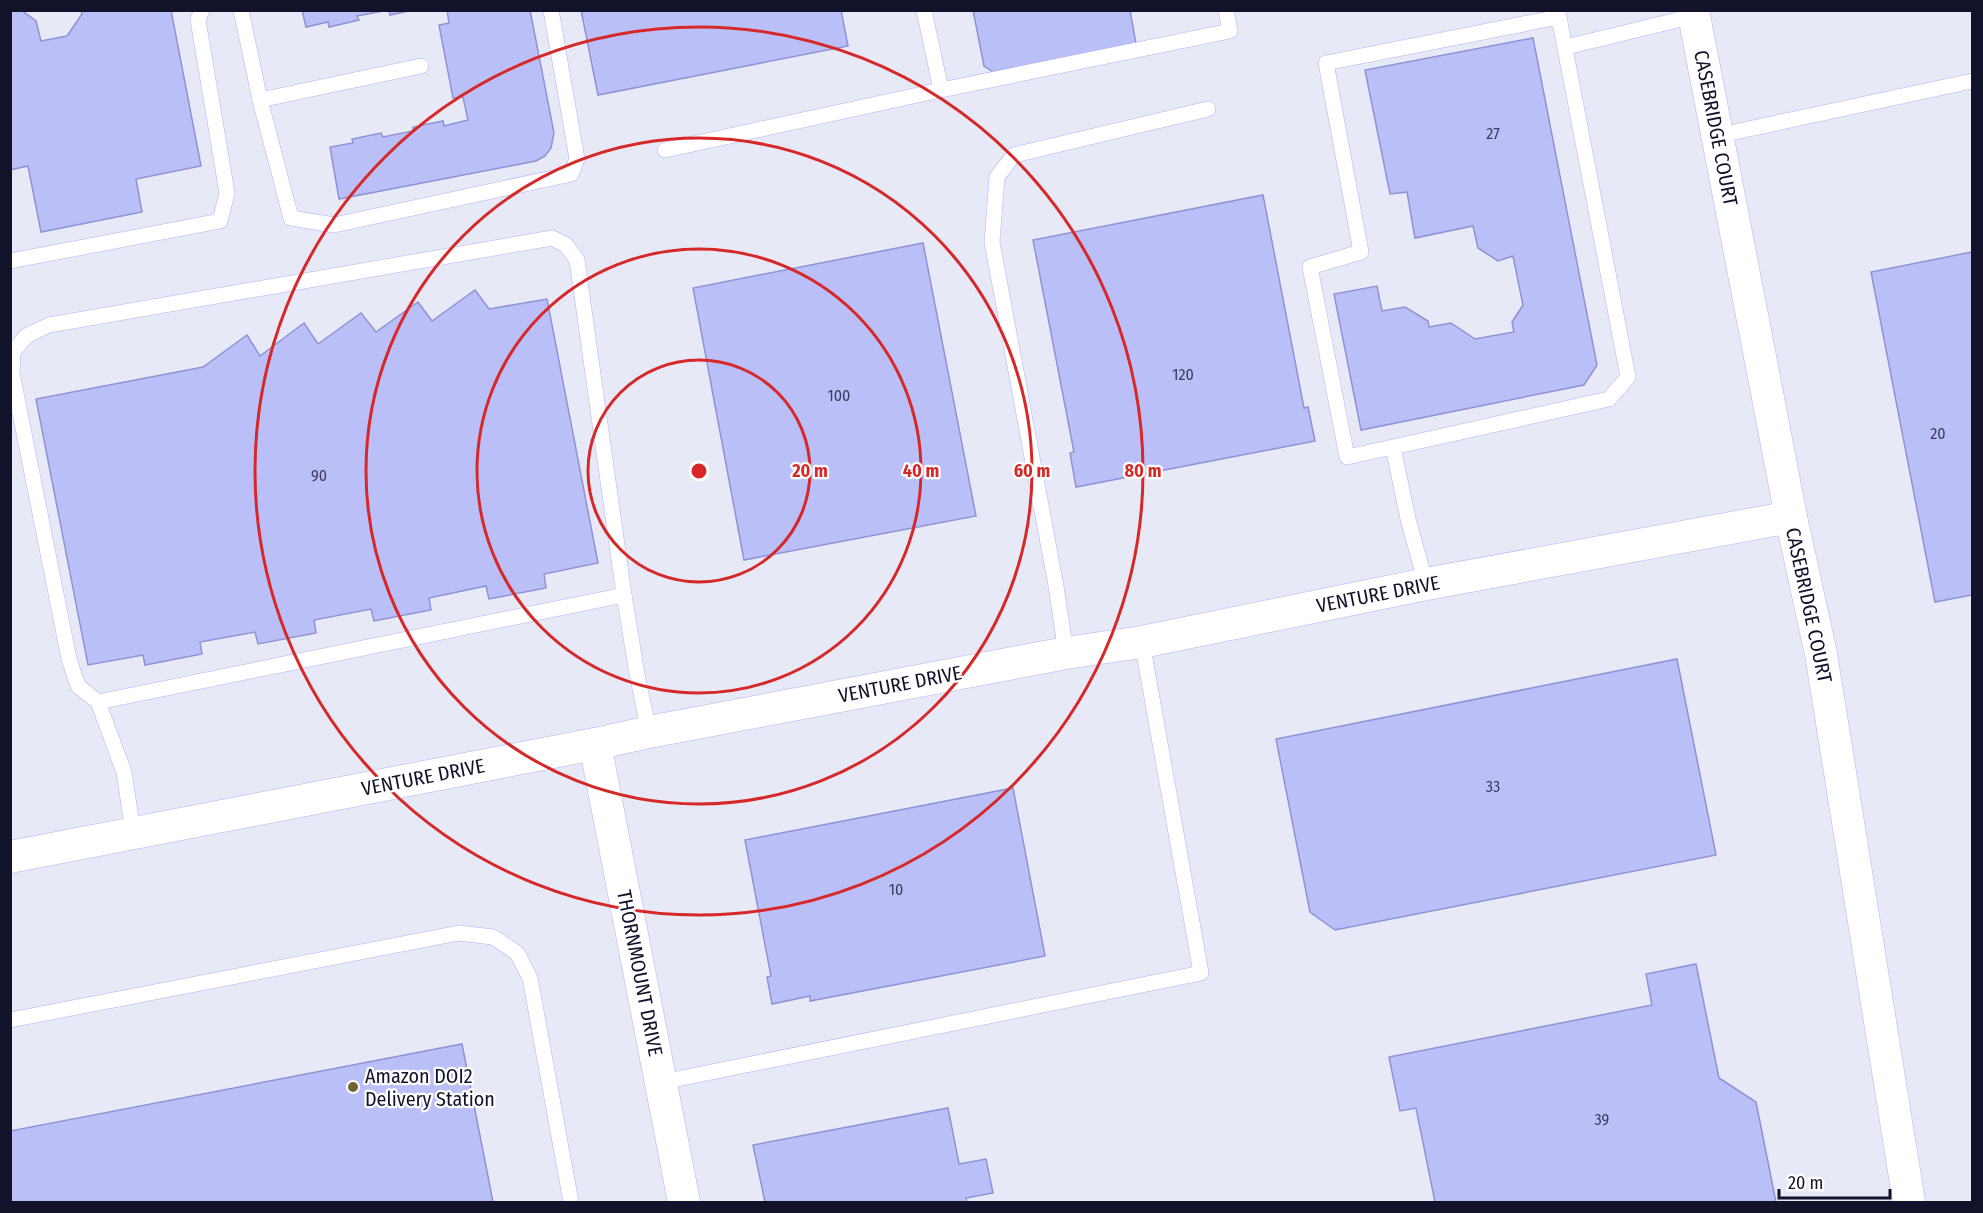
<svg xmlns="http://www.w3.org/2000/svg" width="1983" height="1213" font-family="'Fira Sans Condensed',sans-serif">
  <rect width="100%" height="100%" fill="#e7e9f7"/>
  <g fill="#bbbff8" stroke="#8f92d6" stroke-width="1.5">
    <polygon points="10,10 21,10 36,21 41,41 67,36 82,14 81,10 171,10 201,166 136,179 142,212 41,232 28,166 10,170"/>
    <polygon points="302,10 388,10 357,16 359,20 329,27 328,22 306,27"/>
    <polygon points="389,10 413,10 390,15"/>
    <polygon points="447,10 530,10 554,133 551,148 545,156 536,161 339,199 330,147 353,143 352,139 381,133 383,137 413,131 413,127 443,121 444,126 468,120 463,97 453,98 439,25 449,23"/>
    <polygon points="581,10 841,10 848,46 598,95"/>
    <polygon points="973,10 1130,10 1136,44 993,72 984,66"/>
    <polygon points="1533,38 1597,365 1584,385 1361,430 1334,294 1377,286 1382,311 1405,307 1428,321 1429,327 1451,323 1475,339 1514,332 1512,322 1523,305 1513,256 1498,261 1478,248 1473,226 1415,238 1407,192 1390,194 1365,70"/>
    <polygon points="1263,195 1304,408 1308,407 1315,441 1076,487 1070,453 1074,452 1033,240"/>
    <polygon points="923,243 976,516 744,560 693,288"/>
    <polygon points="1972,252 1972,595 1935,602 1871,272"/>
    <polygon points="475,290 489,309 547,299 598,563 544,574 546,588 489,599 486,586 429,598 431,610 374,621 371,609 314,620 316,633 258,644 255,632 200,642 202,654 145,665 143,655 88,665 36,399 203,367 247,335 260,356 304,323 318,344 361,313 376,332 418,302 432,321"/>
    <polygon points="1677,659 1716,855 1335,930 1310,912 1276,739"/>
    <polygon points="1013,788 1045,956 810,1001 810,996 772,1004 767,977 771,976 745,840"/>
    <polygon points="1696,964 1719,1078 1756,1102 1776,1202 1435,1202 1416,1108 1400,1111 1389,1057 1652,1005 1646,974"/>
    <polygon points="462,1044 493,1202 10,1202 10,1131"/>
    <polygon points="948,1108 959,1164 986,1159 993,1193 966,1198 967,1202 765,1202 753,1145"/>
  </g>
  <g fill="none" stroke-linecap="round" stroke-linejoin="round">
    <g stroke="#afb3fa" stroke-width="16">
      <g id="lane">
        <polyline points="241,10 260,100 291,218 334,225 571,174 577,159 551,10"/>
        <polyline points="1566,47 1694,16"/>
        <polyline points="941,90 1230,31 1226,10"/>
        <polyline points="260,100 421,66"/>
        <polyline points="1716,136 1972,81"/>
        <polyline points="665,150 941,90 924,10"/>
        <polyline points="10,261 220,221 227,193 198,20 202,10"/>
        <polyline points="1393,447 1347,457 1310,267 1361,252 1326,63 1559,17 1628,377 1609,399 1393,447 1408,519 1426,584"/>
        <polyline points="1066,653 1056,586 992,242 997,177 1014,155 1208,109"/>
        <polyline points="98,702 624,595"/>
        <polyline points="133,832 124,772 98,702 78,686 69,659 12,373 13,352 26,336 49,325 552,238 566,245 577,260 624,595 637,674 649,732"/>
        <polyline points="10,1020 459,933 493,937 517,953 530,978 571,1202"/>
        <polyline points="662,1082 1201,973 1142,642"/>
      </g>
    </g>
    <g stroke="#afb3fa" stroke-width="33">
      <g id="street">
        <polyline points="1693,10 1791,517 1821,654 1909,1202"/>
        <polyline points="595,744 684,1202"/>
        <polyline points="10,857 595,744 649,732 1066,653 1142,642 1426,584 1791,517"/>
      </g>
    </g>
    <use href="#lane" stroke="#fff" stroke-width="15"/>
    <use href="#street" stroke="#fff" stroke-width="32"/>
  </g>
  <g fill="none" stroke="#d62828" stroke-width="3">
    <circle cx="699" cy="471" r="111"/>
    <circle cx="699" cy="471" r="222"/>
    <circle cx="699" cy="471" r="333"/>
    <circle cx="699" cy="471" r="444"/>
  </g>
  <circle fill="#6d6532" stroke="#fff" stroke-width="2" cx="353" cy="1087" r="6"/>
  <g text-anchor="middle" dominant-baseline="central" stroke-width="4.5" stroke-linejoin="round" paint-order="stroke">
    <g font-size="16" fill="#3c3d5e">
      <text x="1493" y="133">27</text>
      <text x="1183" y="374">120</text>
      <text x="839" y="395">100</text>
      <text x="1938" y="433">20</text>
      <text x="319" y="475">90</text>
      <text x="1493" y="786">33</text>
      <text x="896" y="889">10</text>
      <text x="1602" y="1119">39</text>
    </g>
    <g font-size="20" fill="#12122b" stroke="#fff">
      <text transform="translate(1716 128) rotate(79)">CASEBRIDGE COURT</text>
      <text transform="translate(1378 594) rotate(-11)">VENTURE DRIVE</text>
      <text transform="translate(1809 605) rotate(78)">CASEBRIDGE COURT</text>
      <text transform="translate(900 684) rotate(-11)">VENTURE DRIVE</text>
      <text transform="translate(423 777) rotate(-11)">VENTURE DRIVE</text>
      <text transform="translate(640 973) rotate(79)">THORNMOUNT DRIVE</text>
    </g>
    <g font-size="20" fill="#12122b" stroke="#fff" text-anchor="start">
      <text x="365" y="1076">Amazon DOI2<tspan x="365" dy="23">Delivery Station</tspan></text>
    </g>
  </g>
  <circle cx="699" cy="471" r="9" fill="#d62828" stroke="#fff" stroke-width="3"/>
  <g font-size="18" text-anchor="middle" font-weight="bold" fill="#d62828" stroke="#fff" stroke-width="4.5" stroke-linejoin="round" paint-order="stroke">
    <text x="810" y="477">20 m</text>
    <text x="921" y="477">40 m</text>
    <text x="1032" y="477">60 m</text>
    <text x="1143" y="477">80 m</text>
  </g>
  <rect width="1983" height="1213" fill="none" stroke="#12122b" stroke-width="24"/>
  <path d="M1779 1189v9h111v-9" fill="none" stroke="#12122b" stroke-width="3"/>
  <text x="1788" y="1189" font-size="18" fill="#12122b" stroke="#ffffff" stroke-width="4.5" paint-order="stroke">20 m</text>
</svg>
